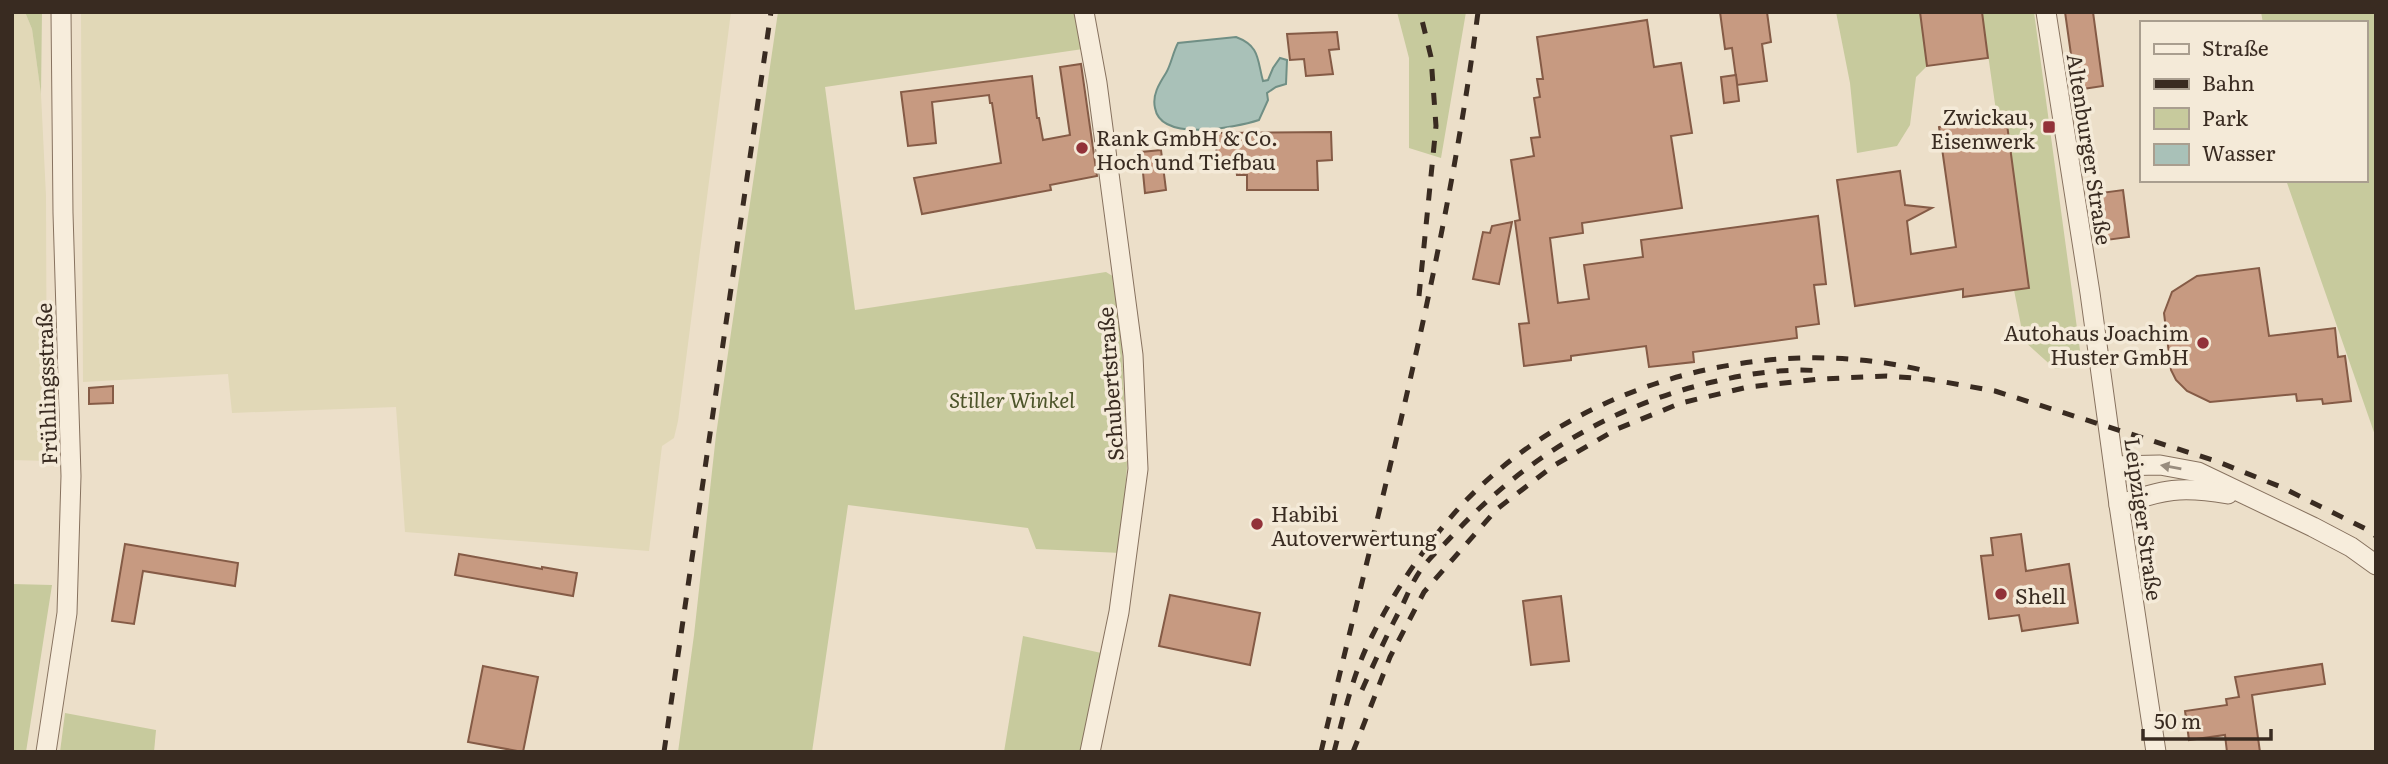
<svg xmlns="http://www.w3.org/2000/svg" width="2388" height="764" font-family="Literata,serif">
  <rect width="100%" height="100%" fill="#ecdfc9"/>
  <g fill="#e1d8b7">
    <polygon points="12,12 25,12 32,29 41,94 46,196 47,461 12,460"/>
    <polygon points="81,12 731,12 678,421 674,438 662,446 649,551 405,532 396,407 232,413 228,374 83,382"/>
  </g>
  <g fill="#c7ca9d">
    <polygon points="25,12 42,12 41,94 32,29"/>
    <polygon points="778,12 1076,12 1083,49 825,87 855,310 1106,272 1119,280 1127,466 1121,553 1036,549 1028,528 848,505 812,752 678,752 694,635 716,435"/>
    <polygon points="1397,12 1466,12 1441,158 1409,148 1409,58"/>
    <polygon points="1836,12 1920,12 1927,66 1916,77 1910,125 1897,146 1857,153 1850,83"/>
    <polygon points="1982,12 2034,12 2082,365 2055,369 2024,341 2014,290 2006,117 1997,118"/>
    <polygon points="2261,12 2376,12 2376,438 2286,180 2365,180 2365,23 2263,23"/>
    <polygon points="12,584 52,585 26,752 12,752"/>
    <polygon points="1023,636 1106,654 1085,752 1004,752"/>
    <polygon points="65,713 156,730 154,752 60,752"/>
  </g>
  <path fill="#a9c1b8" stroke="#708f85" stroke-width="2" d="M1236,37C1260,46 1257,59 1263,81L1268,80L1273,68L1280,58L1287,60L1286,84L1276,87L1267,93L1268,100L1259,120C1237,127 1161,143 1155,108C1152,95 1159,84 1166,73C1171,65 1173,52 1178,43Z"/>
  <g fill="#c79a81" stroke="#855b46" stroke-width="2">
    <polygon points="1720,12 1767,12 1771,42 1762,44 1767,81 1737,85 1732,48 1725,49"/>
    <polygon points="1920,12 1982,12 1988,58 1927,66"/>
    <polygon points="2065,12 2093,12 2103,86 2076,90"/>
    <polygon points="1647,20 1654,67 1681,63 1692,133 1671,136 1682,208 1582,223 1583,233 1550,238 1558,303 1589,299 1584,265 1643,257 1641,240 1818,216 1826,284 1814,285 1819,324 1796,327 1797,338 1693,352 1694,362 1649,367 1646,346 1571,356 1571,360 1524,366 1519,324 1529,323 1515,221 1520,220 1511,160 1534,156 1531,138 1540,137 1534,98 1540,97 1537,79 1543,79 1537,37"/>
    <polygon points="1337,32 1339,49 1329,50 1333,74 1306,76 1304,59 1290,60 1287,34"/>
    <polygon points="1081,64 1097,176 1050,185 1051,190 922,214 914,178 1001,163 992,103 990,103 989,95 932,102 936,143 908,146 901,92 1032,76 1037,118 1039,118 1043,140 1070,135 1060,67"/>
    <polygon points="1736,75 1739,101 1724,103 1721,77"/>
    <polygon points="2006,117 2029,288 1963,297 1963,289 1855,306 1837,180 1900,171 1905,205 1932,208 1907,221 1911,254 1956,247 1939,127"/>
    <polygon points="1331,132 1332,160 1317,161 1318,190 1247,190 1247,175 1237,175 1236,169 1217,170 1216,133"/>
    <polygon points="1161,150 1166,190 1145,193 1141,152"/>
    <polygon points="2123,190 2129,237 2099,241 2093,194"/>
    <polygon points="1512,222 1499,284 1473,279 1483,232 1490,233 1492,226"/>
    <polygon points="2259,268 2269,336 2335,328 2338,357 2345,356 2351,401 2323,404 2322,399 2297,401 2296,394 2210,402 2187,391 2176,380 2171,370 2164,313 2172,292 2197,276"/>
    <polygon points="113,386 113,403 89,404 89,388"/>
    <polygon points="2021,534 2026,571 2069,564 2078,623 2022,631 2019,615 1989,619 1981,556 1993,555 1991,538"/>
    <polygon points="125,544 238,563 235,586 143,571 134,624 112,621"/>
    <polygon points="459,554 542,569 542,567 577,573 573,596 455,575"/>
    <polygon points="1170,595 1260,613 1250,665 1159,646"/>
    <polygon points="1561,596 1569,661 1531,665 1523,601"/>
    <polygon points="2322,664 2325,684 2252,695 2260,752 2227,752 2225,735 2189,740 2185,711 2227,705 2226,699 2239,697 2235,677"/>
    <polygon points="483,666 538,677 523,752 468,742"/>
  </g>
  <g fill="none" stroke-linecap="round" stroke-linejoin="round">
    <g stroke="#87725f" stroke-width="21">
      <g id="minor">
        <polyline points="1084,12 1097,83 1133,355 1138,469 1119,612 1090,752"/>
        <polyline points="2046,12 2090,293 2119,505 2156,752"/>
        <polyline points="2114,466 2160,465 2198,472 2313,527 2351,547 2376,565"/>
        <path d="M2119,505C2163,489 2182,486 2228,494"/>
        <polyline points="46,752 67,613 71,476 63,213 61,12"/>
      </g>
    </g>
    <use href="#minor" stroke="#f7eddc" stroke-width="19"/>
    <g stroke="#392b21" stroke-width="5" stroke-dasharray="12 12" stroke-linecap="butt">
      <polyline points="1419,296 1436,126 1431,57 1420,12"/>
      <path d="M1362,690C1375,661 1388,632 1403,604C1408,593 1413,581 1420,571C1429,558 1442,547 1452,536C1524,458 1614,404 1717,381C1752,373 1787,368 1822,371"/>
      <polyline points="664,752 771,12"/>
      <path d="M1321,752C1379,507 1446,261 1478,12"/>
      <path d="M1334,752C1344,714 1354,670 1372,636C1395,590 1424,547 1458,509C1573,383 1766,330 1930,372"/>
      <polyline points="1353,752 1390,657 1424,592 1497,509 1553,466 1617,429 1681,403 1748,387 1820,379 1887,376 1928,379 1995,391 2216,461 2281,487 2366,529 2376,536"/>
    </g>
  </g>
  <defs><path id="oneway-solid" d="M-6-.8H1V-3.2L6.5 0L1 3.2V.8H-6Z" transform="scale(1.75)"/></defs>
  <use fill="#988c7e" href="#oneway-solid" transform="translate(2171 467) rotate(-170)"/>
  <g fill="#923239" stroke="#f4ead8" stroke-width="2.5">
    <rect x="2042" y="120" width="14" height="14" rx="3.5"/>
    <circle cx="1082" cy="148" r="7"/>
    <circle cx="2203" cy="343" r="7"/>
    <circle cx="1257" cy="524" r="7"/>
    <circle cx="2001" cy="594" r="7"/>
  </g>
  <g text-anchor="middle" dominant-baseline="central" stroke-width="7" stroke-linejoin="round" paint-order="stroke">
    <g font-size="21" fill="#392b21" stroke="#f4ead8" text-anchor="start">
      <text x="2035" y="115" text-anchor="end">Zwickau,<tspan x="2035" dy="24">Eisenwerk</tspan></text>
      <text x="1096" y="136">Rank GmbH &amp; Co.<tspan x="1096" dy="24">Hoch und Tiefbau</tspan></text>
      <text x="2189" y="331" text-anchor="end">Autohaus Joachim<tspan x="2189" dy="24">Huster GmbH</tspan></text>
      <text x="1271" y="512">Habibi<tspan x="1271" dy="24">Autoverwertung</tspan></text>
      <text x="2015" y="594">Shell</text>
    </g>
    <g font-size="21" fill="#392b21" stroke="#f4ead8">
      <text transform="translate(2091 149) rotate(81)">Altenburger Straße</text>
      <text transform="translate(45 384) rotate(-92)">Frühlingsstraße</text>
      <text transform="translate(1109 384) rotate(-94)">Schubertstraße</text>
      <text transform="translate(2145 519) rotate(82)">Leipziger Straße</text>
    </g>
    <g font-size="21" font-style="italic" fill="#4c5429" stroke="#f4ead8">
      <text x="1012" y="398">Stiller Winkel</text>
    </g>
  </g>
  <rect width="2388" height="764" fill="none" stroke="#392b21" stroke-width="28"/>
  <rect x="2140" y="21" width="228" height="161" fill="#f4ead8" stroke="#a99e8f" stroke-width="2"/>
  <rect x="2154" y="44" width="35" height="10" fill="#f7eddc" stroke="#a99e8f" stroke-width="2"/>
  <text x="2202" y="56" font-size="21" fill="#392b21">Straße</text>
  <rect x="2154" y="79" width="35" height="10" fill="#392b21" stroke="#a99e8f" stroke-width="2"/>
  <text x="2202" y="91" font-size="21" fill="#392b21">Bahn</text>
  <rect x="2154" y="108" width="35" height="21" fill="#c7ca9d" stroke="#a99e8f" stroke-width="2"/>
  <text x="2202" y="126" font-size="21" fill="#392b21">Park</text>
  <rect x="2154" y="144" width="35" height="21" fill="#a9c1b8" stroke="#a99e8f" stroke-width="2"/>
  <text x="2202" y="161" font-size="21" fill="#392b21">Wasser</text>
  <path d="M2143 729v10h128v-10" fill="none" stroke="#392b21" stroke-width="3.5"/>
  <text x="2154" y="729" font-size="21" fill="#392b21" stroke="#f4ead8" stroke-width="5" paint-order="stroke">50 m</text>
</svg>
